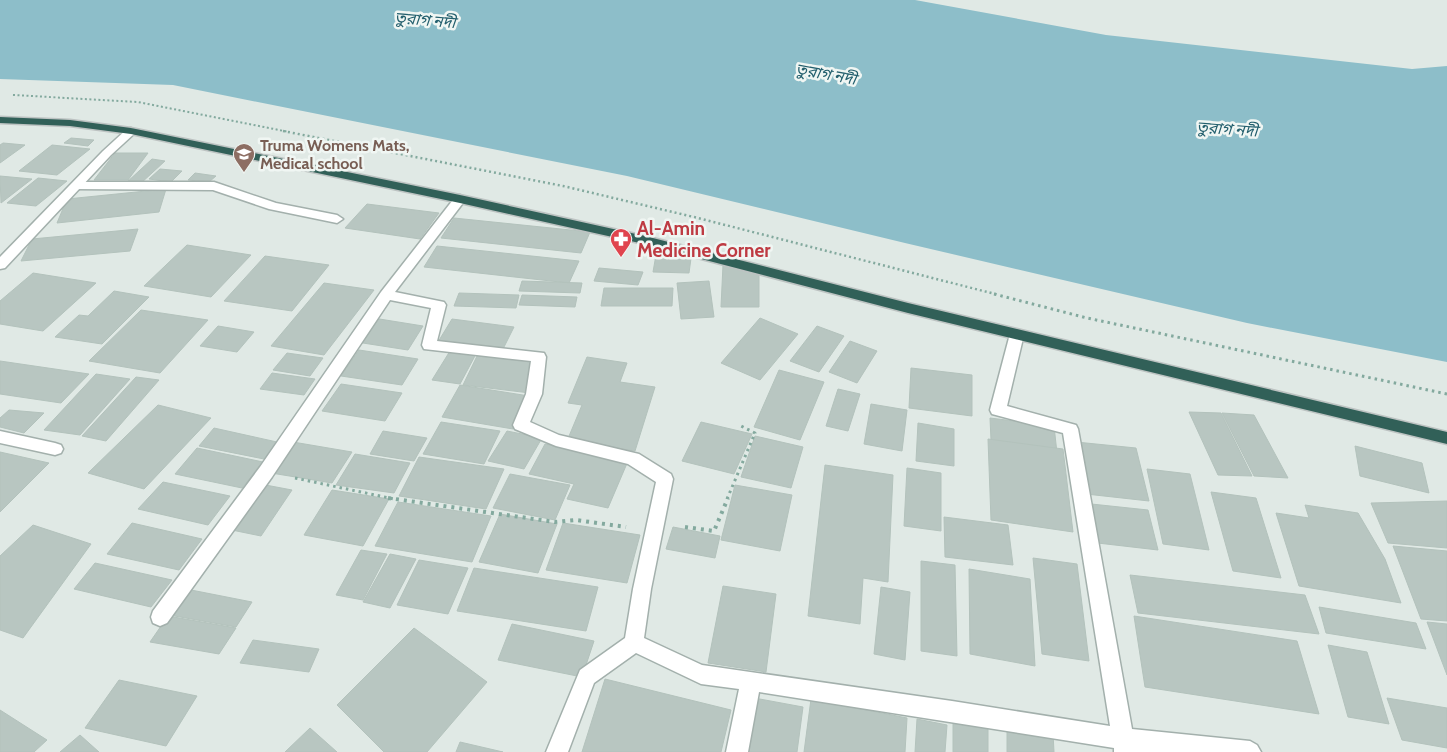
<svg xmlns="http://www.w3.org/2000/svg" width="1447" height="752" font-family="Cabin,'Noto Sans Bengali',sans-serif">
  <rect width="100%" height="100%" fill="#e0e9e5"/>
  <polygon fill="#8dbec9" points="0,0 915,0 1106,35 1412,69 1447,66 1447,362 1247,323 905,243 627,176 173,85 0,79"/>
  <g fill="#b8c6c1" stroke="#b3c2bc">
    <polygon points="71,138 94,140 88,146 64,143"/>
    <polygon points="3,143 25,145 0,163 0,145"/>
    <polygon points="52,145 90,149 57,175 19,171"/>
    <polygon points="115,153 148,153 128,180 94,180"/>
    <polygon points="152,159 165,161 140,184 126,183"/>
    <polygon points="160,169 182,171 171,182 149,179"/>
    <polygon points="195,173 216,176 209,182 188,180"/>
    <polygon points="0,176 32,179 1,203"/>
    <polygon points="38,178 67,181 36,206 7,203"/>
    <polygon points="166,189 159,212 57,223 67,199"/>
    <polygon points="367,204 439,213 420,239 345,228"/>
    <polygon points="454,218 590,232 581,253 441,238"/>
    <polygon points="138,229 130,251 21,261 32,239"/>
    <polygon points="187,245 251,255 211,297 144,286"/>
    <polygon points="437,246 579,261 569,283 424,267"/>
    <polygon points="657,249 692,251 689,273 653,272"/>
    <polygon points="265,256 329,265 292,311 224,301"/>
    <polygon points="723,265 759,266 759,307 721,307"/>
    <polygon points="599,268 643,272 638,285 594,281"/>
    <polygon points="33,273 96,283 43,331 0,324 0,301"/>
    <polygon points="522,281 582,283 580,293 519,291"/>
    <polygon points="709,281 714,317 681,319 677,283"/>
    <polygon points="324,283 374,290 324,355 271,346"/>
    <polygon points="604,288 673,288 672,306 601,306"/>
    <polygon points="114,291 149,297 102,344 55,337 79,315 88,316"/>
    <polygon points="459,293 519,295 516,308 454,306"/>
    <polygon points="522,295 577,297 575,307 519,305"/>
    <polygon points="141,310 208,320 160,373 89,361"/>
    <polygon points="367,317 423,326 408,350 350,341"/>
    <polygon points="760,318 798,334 760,380 721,363"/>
    <polygon points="452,319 514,327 502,351 438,342"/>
    <polygon points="218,326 254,332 237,352 200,346"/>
    <polygon points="817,326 844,336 819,372 790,361"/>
    <polygon points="850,341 877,351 857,383 829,372"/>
    <polygon points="359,350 418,359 402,385 341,376"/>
    <polygon points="450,351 476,354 460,384 432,380"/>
    <polygon points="287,353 323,358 310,376 273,370"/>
    <polygon points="478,354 534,361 530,393 463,385"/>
    <polygon points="587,357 627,363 620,382 655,387 635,451 567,441 582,405 568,403"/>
    <polygon points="0,361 89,374 61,403 0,394"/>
    <polygon points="911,368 972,375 972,416 909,408"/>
    <polygon points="779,370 824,382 800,440 754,427"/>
    <polygon points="272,373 315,379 304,395 260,389"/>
    <polygon points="96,374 130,379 80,435 44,430"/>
    <polygon points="136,377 159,380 106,441 82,436"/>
    <polygon points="341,384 402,393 385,421 322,411"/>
    <polygon points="460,385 529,396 513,429 442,417"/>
    <polygon points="838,389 860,394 848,431 826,426"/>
    <polygon points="871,404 907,410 902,451 864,444"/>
    <polygon points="158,405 211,418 144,489 88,473"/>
    <polygon points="9,410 44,413 24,433 0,427 0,418"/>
    <polygon points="1189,412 1221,413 1252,476 1218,475"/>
    <polygon points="1222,413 1254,415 1288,478 1254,476"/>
    <polygon points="990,418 1054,426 1059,471 992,462"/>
    <polygon points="441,422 500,431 484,464 423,454"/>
    <polygon points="701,422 752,434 734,474 682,461"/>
    <polygon points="918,423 954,429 954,466 916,461"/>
    <polygon points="214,428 277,442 264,459 199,446"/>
    <polygon points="383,431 427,438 414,461 370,454"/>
    <polygon points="507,431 542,438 524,469 488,461"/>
    <polygon points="755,436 803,447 791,488 741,477"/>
    <polygon points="988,439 1063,449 1073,532 991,520"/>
    <polygon points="287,441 352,452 332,483 265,472"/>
    <polygon points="1076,442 1136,448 1149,501 1086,494"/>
    <polygon points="545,444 628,461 608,508 567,499 574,484 529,474"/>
    <polygon points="1355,446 1422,463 1429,493 1360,476"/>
    <polygon points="197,448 263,462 242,488 175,474"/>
    <polygon points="0,452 49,463 0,512"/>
    <polygon points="355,454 410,463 394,493 336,485"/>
    <polygon points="419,457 504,469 486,509 399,496"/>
    <polygon points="825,465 893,475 888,582 863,578 860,624 808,616"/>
    <polygon points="907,468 941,473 941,531 904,526"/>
    <polygon points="1147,469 1190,474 1209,550 1163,544"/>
    <polygon points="510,474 570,485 555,520 493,508"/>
    <polygon points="163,482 230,496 208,525 138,509"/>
    <polygon points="255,483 292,490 261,536 222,528"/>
    <polygon points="735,485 792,495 780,551 721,540"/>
    <polygon points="332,490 389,499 363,546 304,535"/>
    <polygon points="1211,492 1256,498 1281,578 1233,571"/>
    <polygon points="1447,501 1447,548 1388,543 1371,503"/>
    <polygon points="398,502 491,516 472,562 375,546"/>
    <polygon points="1082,503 1148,510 1158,550 1089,542"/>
    <polygon points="1305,505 1358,513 1385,559 1401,603 1299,586 1276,513 1309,518"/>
    <polygon points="500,514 557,524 538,573 479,562"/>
    <polygon points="944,517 1008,525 1013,565 945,557"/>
    <polygon points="132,523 202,539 179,570 107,554"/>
    <polygon points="563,523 640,535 627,583 546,570"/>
    <polygon points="33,525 91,544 23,638 0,630 0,556"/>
    <polygon points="673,527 720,536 715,558 666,549"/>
    <polygon points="1393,546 1447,551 1447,621 1421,619"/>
    <polygon points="361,550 387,554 363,600 336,595"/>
    <polygon points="390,554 416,559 390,608 363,602"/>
    <polygon points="1033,558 1077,564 1089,661 1042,654"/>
    <polygon points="419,560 468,568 448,614 397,605"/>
    <polygon points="921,561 955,565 957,656 921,651"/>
    <polygon points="95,563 172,580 151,607 74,589"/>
    <polygon points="474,568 598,587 586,631 457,611"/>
    <polygon points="969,569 1030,579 1035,666 970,654"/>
    <polygon points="1130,575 1305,595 1319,634 1138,613"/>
    <polygon points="723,586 776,594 766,672 708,663"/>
    <polygon points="881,587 910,592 905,660 874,654"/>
    <polygon points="186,589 252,602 236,627 169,615"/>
    <polygon points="1319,607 1416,623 1426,649 1326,633"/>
    <polygon points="168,616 236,628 219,654 150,642"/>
    <polygon points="1134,616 1297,641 1319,714 1145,687"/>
    <polygon points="1427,622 1447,624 1447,675"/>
    <polygon points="512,624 594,641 582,677 498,660"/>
    <polygon points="414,628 487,682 427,752 384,752 337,705"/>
    <polygon points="253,640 319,649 309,672 240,663"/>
    <polygon points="1328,645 1367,652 1389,724 1348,717"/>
    <polygon points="605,679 731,710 721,752 582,752"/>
    <polygon points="119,680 197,696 166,746 85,728"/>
    <polygon points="738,695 803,707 797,752 727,752"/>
    <polygon points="1387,698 1447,708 1447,748 1402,740"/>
    <polygon points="811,699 907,718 905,752 804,752"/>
    <polygon points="0,710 47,740 34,752 0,752"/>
    <polygon points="917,719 947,725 945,752 915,752"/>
    <polygon points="953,721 988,728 988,752 953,752"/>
    <polygon points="1007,724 1053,733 1054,752 1007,752"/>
    <polygon points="310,728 337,752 285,752"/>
    <polygon points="80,735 99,752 60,752"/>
    <polygon points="460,742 503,752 456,752"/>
  </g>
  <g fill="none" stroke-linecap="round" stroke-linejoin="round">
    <g stroke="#a3b0ac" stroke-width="3">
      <polygon id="lane" points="77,182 214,182 276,203 337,215 343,219 337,223 269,209 213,190 73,189 71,186"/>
    </g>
    <g stroke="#a3b0ac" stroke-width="3">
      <g id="street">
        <polygon points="131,128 136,131 135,133 111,155 5,268 0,269 0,257 103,151 127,129"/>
        <polygon points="460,195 466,199 395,292 444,302 446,305 437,341 544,353 546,357 542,394 530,422 559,435 639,454 671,474 673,479 651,589 644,638 702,665 952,701 1110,726 1063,433 992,414 990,410 1010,334 1012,331 1022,331 1024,334 1007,406 1076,425 1078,429 1132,729 1250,741 1257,745 1261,752 1114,752 1114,748 759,692 748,752 726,752 739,689 701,684 636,653 594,683 568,752 546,752 580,670 625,638 633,589 656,482 628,464 556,446 515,429 513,425 526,394 531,361 424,349 422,345 431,308 390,300 272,477 167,623 160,626 153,623 151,617 153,611 260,467 381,292 456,196"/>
        <polygon points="0,431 55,443 61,445 63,449 61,453 55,455 0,443"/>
      </g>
    </g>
    <g stroke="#bdc3c2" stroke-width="3">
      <polygon id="highway" points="0,117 70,120 131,128 460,195 645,236 908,303 1447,432 1447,444 908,313 644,244 460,203 131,134 70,126 0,123"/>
    </g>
    <polyline stroke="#83a99e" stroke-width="2" stroke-dasharray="2 2.5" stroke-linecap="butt" points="13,95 138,102 289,132"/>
    <polyline stroke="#83a99e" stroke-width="2.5" stroke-dasharray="2 3" stroke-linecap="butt" points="283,131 563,186 698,218 999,295"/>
    <g stroke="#83a99e" stroke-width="3" stroke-dasharray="2.5 4" stroke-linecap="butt">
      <polyline points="994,294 1087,318 1447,394"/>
      <polyline points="295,478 394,499"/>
      <polyline points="727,499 755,433 739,425"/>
    </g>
    <g stroke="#83a99e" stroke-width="4" stroke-dasharray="3 5" stroke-linecap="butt">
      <polyline points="388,498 555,522 576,520 626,527"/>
      <polyline points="685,527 714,531 728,498"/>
    </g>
    <use href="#lane" fill="#fff" fill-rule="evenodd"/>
    <use href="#street" fill="#fff" fill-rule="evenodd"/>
    <use href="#highway" fill="#316058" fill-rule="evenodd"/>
  </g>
  <defs>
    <g id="school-pin" transform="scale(1.125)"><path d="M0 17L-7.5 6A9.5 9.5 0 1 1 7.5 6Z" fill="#8d6e63" stroke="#f0f6f3"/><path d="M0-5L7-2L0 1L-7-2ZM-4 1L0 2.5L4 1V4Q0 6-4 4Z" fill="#fff"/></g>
    <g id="pharmacy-pin" transform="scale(1.125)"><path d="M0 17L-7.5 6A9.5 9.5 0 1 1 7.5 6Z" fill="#e0444e" stroke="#f0f6f3"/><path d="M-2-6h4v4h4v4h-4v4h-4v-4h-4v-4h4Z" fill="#fff"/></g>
  </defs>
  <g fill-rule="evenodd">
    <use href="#school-pin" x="244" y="154"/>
    <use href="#pharmacy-pin" x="621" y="239"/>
  </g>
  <g text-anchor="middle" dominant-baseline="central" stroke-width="5" stroke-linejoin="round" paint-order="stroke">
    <g font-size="16" font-style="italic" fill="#235f6d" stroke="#f0f6f3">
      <text transform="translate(425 20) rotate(5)">তুরাগ নদী</text>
      <text transform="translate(826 74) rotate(10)">তুরাগ নদী</text>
      <text transform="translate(1227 129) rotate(4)">তুরাগ নদী</text>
    </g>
    <g font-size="16" font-weight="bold" fill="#785e54" stroke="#f0f6f3" text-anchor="start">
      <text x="260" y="145">Truma Womens Mats,<tspan x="260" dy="18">Medical school</tspan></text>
    </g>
    <g font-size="19" font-weight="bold" fill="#be3a42" stroke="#f0f6f3" text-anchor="start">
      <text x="637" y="228">Al-Amin<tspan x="637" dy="22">Medicine Corner</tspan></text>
    </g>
  </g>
</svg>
